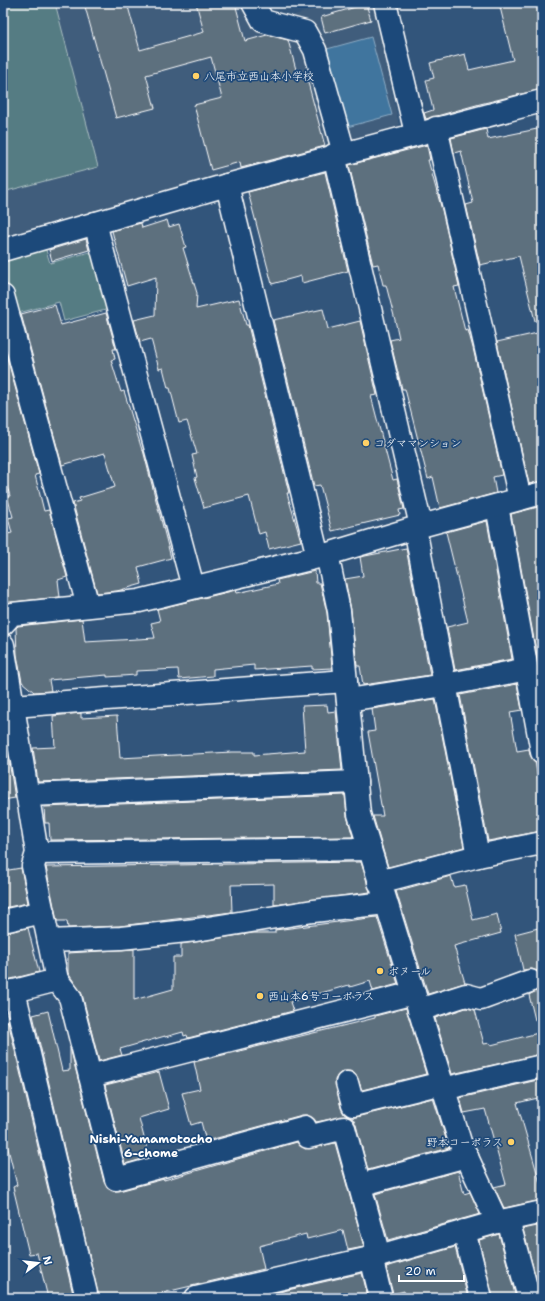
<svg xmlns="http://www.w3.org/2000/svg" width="545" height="1301" font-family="'Shantell Sans','Klee One',sans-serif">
  <rect width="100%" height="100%" fill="#32557b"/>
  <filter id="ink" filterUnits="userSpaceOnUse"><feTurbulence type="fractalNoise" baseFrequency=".025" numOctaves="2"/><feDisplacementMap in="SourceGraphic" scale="8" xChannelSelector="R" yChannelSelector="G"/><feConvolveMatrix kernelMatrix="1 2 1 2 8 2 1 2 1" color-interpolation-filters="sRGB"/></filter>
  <g filter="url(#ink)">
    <polygon fill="#3f5d7c" points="3,3 248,3 255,27 334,3 374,3 399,125 394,131 3,237"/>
    <g fill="#557c83" stroke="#aabec1">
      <polygon points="3,3 55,3 98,167 3,192"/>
      <polygon points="45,247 50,263 97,250 113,308 64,321 59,302 15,314 3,270 6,258"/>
    </g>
    <polygon fill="#41759e" stroke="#8dacc5" points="371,37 392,115 347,127 327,49"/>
    <g fill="#5d6f7e" stroke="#fff">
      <polygon points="84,3 127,3 140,50 204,32 196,3 235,3 245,41 267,35 288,40 298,77 306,75 325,146 241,168 240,162 211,170 194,105 222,98 211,57 146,75 155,108 116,118"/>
      <polygon points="499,3 539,3 542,16 542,89 480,104 426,119 424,113 433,110 426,80 434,78 430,63 465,54 469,70 513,60"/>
      <polygon points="366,4 371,20 325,33 321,17"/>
      <polygon points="542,128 542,321 535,321 519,256 480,265 466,205 473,203 461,151 454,153 451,138 486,129 488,139"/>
      <polygon points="427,145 430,160 428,160 442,210 459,286 454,287 465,331 468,330 473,348 502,475 493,477 496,493 440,508 433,477 428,479 405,389 402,389 390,340 399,338 395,320 386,285 383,285 378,264 373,265 349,165"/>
      <polygon points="325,172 348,271 302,283 301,276 272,284 248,192"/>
      <polygon points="167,220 169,227 179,224 186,247 183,248 197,293 196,309 239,299 246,325 248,325 289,493 287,493 301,541 269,549 265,532 259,534 249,496 204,508 195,478 197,477 192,455 197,454 187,421 179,423 170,388 168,388 163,368 159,369 151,339 140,342 134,320 155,315 156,277 127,286 112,231 141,223 142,228"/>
      <polygon points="86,239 89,250 52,261 49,250"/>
      <polygon points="55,305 61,325 106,313 116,349 113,349 115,359 111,360 121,392 124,391 142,450 143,450 171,558 138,567 142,584 117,591 97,593 73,503 80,501 79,498 115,487 105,453 62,465 21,314"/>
      <polygon points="323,309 328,329 360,321 377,395 371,396 393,480 397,479 404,509 399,510 400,515 332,531 320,485 314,486 273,320"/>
      <polygon points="542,332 542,481 529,484 497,342"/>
      <polygon points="3,343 39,474 35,475 44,511 49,510 67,577 58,580 60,597 3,603 3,535 12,533 8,518 13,517 7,496 10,496 3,473"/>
      <polygon points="542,506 542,509 539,510 542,530 542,683 511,514"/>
      <polygon points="487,521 512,659 455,670 447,627 468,622 446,532"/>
      <polygon points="406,548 430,675 363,685 360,666 357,666 351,610 345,579 363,576 360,557"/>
      <polygon points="315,571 316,583 320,583 327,613 332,668 312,669 312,666 254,670 254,665 213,669 213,676 179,679 178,669 136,671 136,675 107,677 107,675 49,680 51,691 34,692 22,682 17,655 16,628 18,626 82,619 85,642 155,638 151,623 160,621 157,609 236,590 237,593 278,584 277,580"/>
      <polygon points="517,684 522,710 510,712 517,751 529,749 530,755 535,762 542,800 542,831 488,841 460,695"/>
      <polygon points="435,699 464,847 388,867 373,816 383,816 368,732 375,731 372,709"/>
      <polygon points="327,705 328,712 336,711 342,770 38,782 33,748 55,747 53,716 81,713 81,718 117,716 120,758 232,752 254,752 254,755 305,751 302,706"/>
      <polygon points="3,749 7,749 15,798 3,800"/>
      <polygon points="345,795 347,816 353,837 50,840 49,823 45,823 44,807"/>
      <polygon points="361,862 370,892 274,905 274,884 231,885 232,912 120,926 68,928 67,921 57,921 46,867"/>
      <polygon points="21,868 28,903 3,908 3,871"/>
      <polygon points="451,876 454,887 465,885 473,920 497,914 501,933 454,946 465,983 428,994 396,891"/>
      <polygon points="377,917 398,984 373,991 370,981 350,987 349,985 290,1002 293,1011 188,1038 187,1035 184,1036 183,1032 165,1037 165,1036 120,1049 122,1055 99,1061 82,994 68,973 68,953 134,949 134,1000 173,989 173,957 181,957 181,944 253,933 275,933 275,930"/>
      <polygon points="542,927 542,979 538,971 532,969 523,970 515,934"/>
      <polygon points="28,928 39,972 3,981 3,933"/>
      <polygon points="542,984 542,1019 535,1020 529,995 539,989"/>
      <polygon points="406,1008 426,1074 362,1090 356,1074 350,1071 343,1071 338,1075 335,1080 341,1108 344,1114 349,1117 356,1117 433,1098 449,1148 368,1170 356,1125 353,1119 347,1116 316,1122 308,1115 302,1115 206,1141 201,1122 191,1125 182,1093 200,1089 194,1062 375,1018 375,1016"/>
      <polygon points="466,1008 475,1010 484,1044 490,1043 491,1045 542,1032 542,1054 452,1074 435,1018"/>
      <polygon points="48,1011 62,1071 70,1070 70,1047 104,1182 107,1188 112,1191 119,1191 164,1179 164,1180 297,1142 305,1149 335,1143 364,1247 348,1250 343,1230 307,1239 306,1234 259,1246 264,1269 140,1298 99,1298 33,1015"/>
      <polygon points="8,1021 74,1298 48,1298 37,1253 29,1254 13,1187 17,1185 3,1128 3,1023"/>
      <polygon points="159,1072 169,1109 139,1118 149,1157 125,1164 105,1085"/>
      <polygon points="542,1079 542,1097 517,1103 542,1190 542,1200 504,1208 494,1187 506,1184 485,1109 464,1113 460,1098"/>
      <polygon points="458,1171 464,1194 470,1192 480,1214 388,1240 375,1194"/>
      <polygon points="542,1225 542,1298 541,1298 523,1229"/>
      <polygon points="499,1234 516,1298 493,1298 479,1240"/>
      <polygon points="455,1247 468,1298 405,1298 404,1291 393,1294 386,1267"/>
      <polygon points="362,1273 368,1297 363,1298 267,1298 266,1295"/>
    </g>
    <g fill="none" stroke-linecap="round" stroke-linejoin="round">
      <g stroke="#fff" stroke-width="25">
        <g id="minor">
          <polyline points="253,3 263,21 305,32 315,50 344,153"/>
          <polyline points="385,3 416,133"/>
          <polyline points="436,128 520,499"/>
          <polyline points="334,155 421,526"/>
          <polyline points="227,185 318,557"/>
          <polyline points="95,223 193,587"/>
          <polyline points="3,250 227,185 542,101"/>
          <polyline points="3,296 88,606"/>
          <polyline points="497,506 542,752"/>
          <polyline points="415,528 478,856"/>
          <polyline points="327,554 339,611 359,814 460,1142 497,1222"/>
          <polyline points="3,624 12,614 139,601 318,557 421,526 542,493"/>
          <polyline points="3,645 37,853 33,866 57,980 3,994"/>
          <polyline points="348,700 445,685 527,669"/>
          <polyline points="13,706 346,681"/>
          <polyline points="28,795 356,782"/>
          <polyline points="37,853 370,849"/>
          <polyline points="379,882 478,856 542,843"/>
          <polyline points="3,921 43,912"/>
          <polyline points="49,941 121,938 196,930 313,911 386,903"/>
          <polyline points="57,980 70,997 116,1179 305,1127 308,1137 344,1128 379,1256"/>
          <polyline points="14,991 87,1298"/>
          <polyline points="419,1010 466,995 481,999 530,981"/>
          <polyline points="90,1076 414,993"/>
          <polyline points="347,1083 353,1105 442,1083"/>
          <polyline points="443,1089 542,1066"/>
          <polyline points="360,1185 467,1156"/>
          <polyline points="508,1220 529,1298"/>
          <polyline points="464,1231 481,1298"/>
          <polyline points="371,1257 381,1298"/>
          <polyline points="196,1298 379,1256 497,1222 542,1212"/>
        </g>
      </g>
      <use href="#minor" stroke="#1f4a7a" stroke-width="22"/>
    </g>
  </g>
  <g fill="#ffd166" stroke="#1f4a7a" stroke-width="1.5">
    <circle cx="196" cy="76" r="4"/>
    <circle cx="366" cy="443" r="4"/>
    <circle cx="380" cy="971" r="4"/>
    <circle cx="260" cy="996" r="4"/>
    <circle cx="511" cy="1142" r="4"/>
  </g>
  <g text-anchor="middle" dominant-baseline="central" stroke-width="3.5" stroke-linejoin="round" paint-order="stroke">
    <g font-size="11" fill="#fff" stroke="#1f4a7a" text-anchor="start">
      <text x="204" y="76">八尾市立西山本小学校</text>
      <text x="374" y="443">コダママンション</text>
      <text x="388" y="971">ボヌール</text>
      <text x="268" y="996">西山本6号コーポラス</text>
      <text x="503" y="1142" text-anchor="end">野本コーポラス</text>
    </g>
    <g font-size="12" font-weight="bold" fill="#fff" stroke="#1f4a7a">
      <text x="151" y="1139">Nishi-Yamamotocho<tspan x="151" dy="14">6-chome</tspan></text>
    </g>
  </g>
  <rect width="545" height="1301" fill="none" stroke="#1f4a7a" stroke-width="16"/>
  <rect x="8" y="8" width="529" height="1285" fill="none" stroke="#fff" stroke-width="1.5" filter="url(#ink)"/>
  <g transform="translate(38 1263) rotate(75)" stroke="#1f4a7a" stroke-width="3" paint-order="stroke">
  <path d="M0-3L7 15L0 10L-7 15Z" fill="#ffffff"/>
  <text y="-6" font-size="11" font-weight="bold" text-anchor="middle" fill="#ffffff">N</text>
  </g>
  <path d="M399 1275v6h65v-6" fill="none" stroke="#ffffff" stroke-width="2"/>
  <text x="405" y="1275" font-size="12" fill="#ffffff" stroke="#1f4a7a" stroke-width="3" paint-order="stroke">20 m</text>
</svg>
